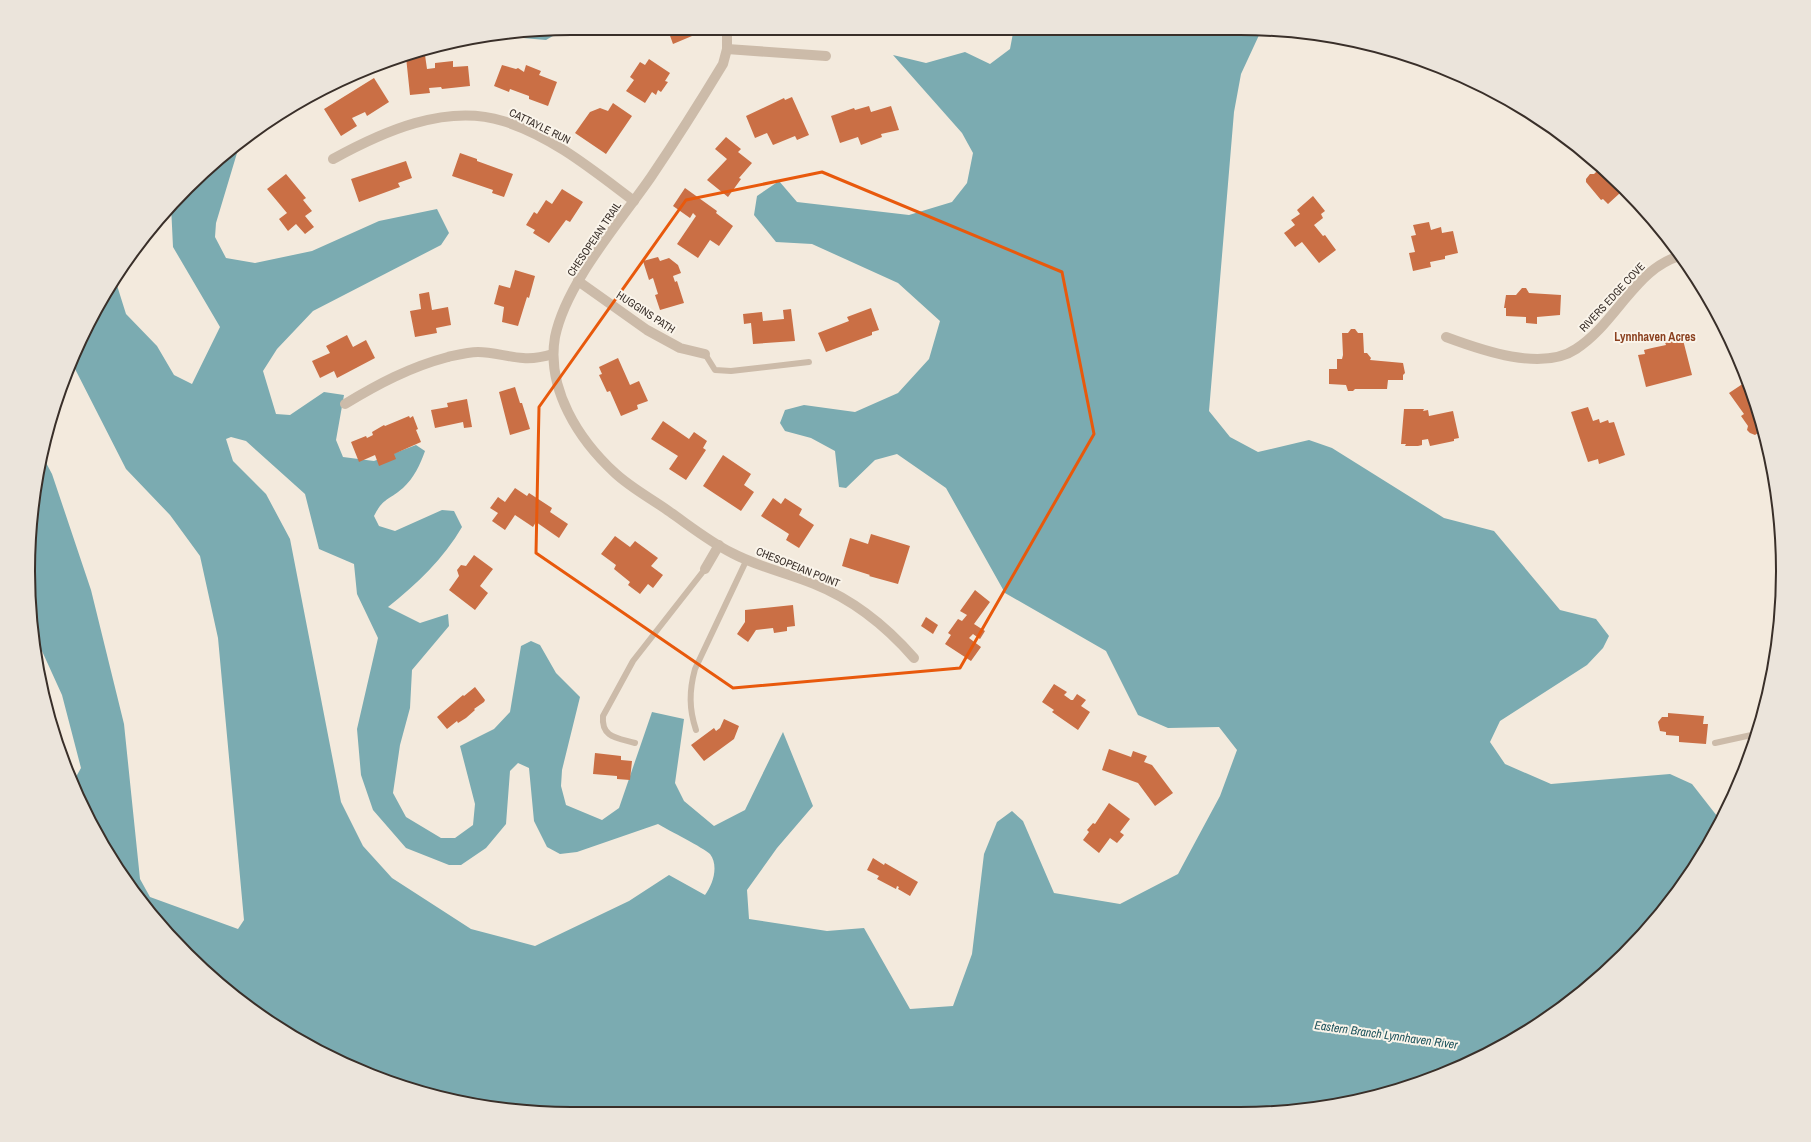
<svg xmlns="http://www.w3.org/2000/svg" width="1811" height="1142" viewBox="0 0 1811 1142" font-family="'Archivo Narrow',sans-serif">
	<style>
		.water { fill: #7babb1; fill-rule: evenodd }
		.building { fill: #ca6f45 }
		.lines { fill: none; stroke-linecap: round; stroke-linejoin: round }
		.lane { stroke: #ccbba9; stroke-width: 6 }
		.street { stroke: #ccbba9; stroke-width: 10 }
		.marked { fill: none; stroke: #e8590c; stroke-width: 3; stroke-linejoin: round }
		.labels { text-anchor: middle; stroke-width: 4; stroke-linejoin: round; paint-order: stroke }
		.street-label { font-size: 11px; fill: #392f29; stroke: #faf4ea }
		.neighbourhood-label { font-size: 12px; font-weight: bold; fill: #8a401f; stroke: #faf4ea }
		.water-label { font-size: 12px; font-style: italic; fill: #1d535c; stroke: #faf4ea }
		.rim { fill: none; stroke: #392f29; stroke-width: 2 }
	</style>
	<rect width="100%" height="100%" fill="#f3eadd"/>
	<g class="water">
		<polygon points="500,33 558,33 546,40 489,35"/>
		<path d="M 1013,33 L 1260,33 L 1241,74 L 1234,112 L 1209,411 L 1230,437 L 1258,452 L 1309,440 L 1332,448 L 1444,518 L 1494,531 L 1560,610 L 1596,619 L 1609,636 L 1603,648 L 1587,665 L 1500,721 L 1490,742 L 1505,764 L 1551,784 L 1670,774 L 1692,784 L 1717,816 L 1722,819 L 1671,902 L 1598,979 L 1511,1041 L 1414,1085 L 1276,1113 L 500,1109 L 363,1073 L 240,1002 L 163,929 L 119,872 L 84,811 L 73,782 L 81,768 L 62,695 L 32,629 L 29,536 L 44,459 L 52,474 L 91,590 L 124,724 L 140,879 L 150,897 L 238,929 L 244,920 L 218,638 L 200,556 L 170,515 L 126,469 L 72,363 L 101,300 L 115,279 L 126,314 L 157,346 L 174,375 L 192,384 L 220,327 L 173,247 L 171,205 L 187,187 L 240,143 L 216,223 L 215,237 L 226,258 L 255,263 L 312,251 L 379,221 L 437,209 L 449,233 L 441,245 L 313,311 L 277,349 L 263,371 L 276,414 L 290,415 L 324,392 L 344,395 L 336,440 L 343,457 L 374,461 L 416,445 L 425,451 C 420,465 414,478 403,488 C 389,500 383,498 374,516 L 379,526 L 395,531 L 442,510 L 454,511 L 462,527 C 444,558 416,585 388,607 L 420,623 L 448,614 L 449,626 L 412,670 L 410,708 L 400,745 L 393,793 L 406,817 L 441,838 L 455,838 L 473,825 L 475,804 L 460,746 L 494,729 L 510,712 L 521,646 L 531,641 L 540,645 L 556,673 L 580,697 L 562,770 L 561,786 L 566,805 L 602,820 L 619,808 L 652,712 L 684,719 L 675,783 L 684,801 L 714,826 L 745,810 L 783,732 L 813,806 L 777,848 L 747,890 L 749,919 L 827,931 L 864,928 L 910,1009 L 953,1006 L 972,954 L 984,854 L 997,822 L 1012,811 L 1023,821 L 1054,893 L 1120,904 L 1178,874 L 1220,796 L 1237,750 L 1219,727 L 1168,728 L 1138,715 L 1106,651 L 1005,593 L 946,488 L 897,454 L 875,460 L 846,488 L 839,487 L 835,451 L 811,438 L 785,431 L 780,423 L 785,410 L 804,405 L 855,412 L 898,393 L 929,359 L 940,321 L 898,283 L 812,244 L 776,242 L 754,215 L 757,196 L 779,181 L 797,202 L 909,215 L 952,202 L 967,183 L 973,153 L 962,133 L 893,55 L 926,63 L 965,52 L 990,64 L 1010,49 ZM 231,437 L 246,441 L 305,494 L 319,549 L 354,564 L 357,594 L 378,638 L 357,729 L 361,775 L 373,810 L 406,848 L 449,865 L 461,865 L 486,848 L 506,824 L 510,771 L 518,763 L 529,768 L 534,821 L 547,847 L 560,854 L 577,852 L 658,824 C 668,830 704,848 710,854 C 719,866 713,884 705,895 L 669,875 L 629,901 L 535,946 L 471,929 L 392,878 L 363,846 L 341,802 L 290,539 L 266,494 L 233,461 L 226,439 Z"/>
	</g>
	<g class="building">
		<polygon points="669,33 691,33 692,36 673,44"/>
		<polygon points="425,55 427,69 435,68 435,63 453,61 453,67 468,66 470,86 442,89 441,87 429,88 430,93 410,95 406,57"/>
		<polygon points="649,59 670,73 665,81 668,82 661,92 658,90 656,95 652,92 645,103 626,91 634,80 630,77 640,62 645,65"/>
		<polygon points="502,65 516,69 518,68 524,72 526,65 541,71 539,75 557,82 548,106 529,99 529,96 510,89 509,92 494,86"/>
		<polygon points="374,78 389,102 367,116 365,112 352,118 357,126 341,136 324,109"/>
		<polygon points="792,97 809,135 797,140 795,136 773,145 767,133 755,138 746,116 784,98 785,100"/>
		<polygon points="613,103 632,116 606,154 575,133 590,112 600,108 608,111"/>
		<polygon points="869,106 871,112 891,106 899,130 881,134 882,137 861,145 858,137 840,143 831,116 854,108 855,110"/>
		<polygon points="726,137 741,149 738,152 752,163 739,178 741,179 728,197 707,180 727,159 715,149"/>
		<polygon points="460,153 477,159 477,161 513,174 504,197 492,193 493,190 452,176"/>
		<polygon points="406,161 412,178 398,183 400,187 359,202 351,179"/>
		<polygon points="1600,168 1621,187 1618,191 1620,193 1608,204 1603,199 1601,200 1586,182 1586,179 1590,174 1594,174"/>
		<polygon points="286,174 306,198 303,200 312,211 305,216 314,227 305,234 296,224 288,231 279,219 287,213 267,189"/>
		<polygon points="685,188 717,211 716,213 733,226 719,246 710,240 698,258 677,244 696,216 693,213 690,218 673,206"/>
		<polygon points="562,189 583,202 570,222 566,220 549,243 533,233 535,230 526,225 534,212 537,214 546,200 552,204"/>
		<polygon points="1313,196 1325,211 1321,214 1323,218 1314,225 1323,236 1325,235 1336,250 1319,263 1302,242 1295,247 1284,233 1295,225 1291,220 1300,214 1297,210"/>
		<polygon points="1429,222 1431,230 1441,227 1442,233 1453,231 1458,253 1445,256 1445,259 1430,262 1431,267 1413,271 1409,253 1415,252 1411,236 1416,235 1413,225"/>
		<polygon points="658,257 660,261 669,258 678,265 681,273 673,276 675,282 677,281 684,303 660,310 655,295 658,294 653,278 649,280 643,261"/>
		<polygon points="515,270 535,276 529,298 527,297 518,326 502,322 504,307 494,304 499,285 510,288"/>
		<polygon points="1522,288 1526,288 1529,293 1561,295 1560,315 1537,317 1537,324 1526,323 1526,317 1506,316 1506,308 1504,308 1506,295 1516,295"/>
		<polygon points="429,292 432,310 448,307 451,325 436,328 437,333 415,337 410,311 421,309 419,294"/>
		<polygon points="871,308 879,330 872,332 872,335 826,352 818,333 849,321 847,317"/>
		<polygon points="791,309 795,341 753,344 751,323 744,324 743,314 762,312 763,321 784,319 783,310"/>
		<polygon points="1351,329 1355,329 1358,333 1363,333 1364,353 1367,353 1371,358 1370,360 1403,363 1405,373 1403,375 1403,380 1388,380 1387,389 1355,389 1353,391 1348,391 1346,385 1329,384 1329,369 1337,369 1337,359 1342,359 1343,355 1342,333 1348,333"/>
		<polygon points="347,335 353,347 366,340 375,358 337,378 334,371 320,378 312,361 330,353 326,346"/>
		<polygon points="1682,336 1692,375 1646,387 1638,355 1645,354 1644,350 1652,348 1666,345 1664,340"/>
		<polygon points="618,358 630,385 639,381 648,401 637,405 638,409 621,416 610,391 607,392 599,375 602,374 599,367"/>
		<polygon points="1747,381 1754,397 1762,430 1755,435 1750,433 1747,430 1748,426 1741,416 1744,414 1729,393"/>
		<polygon points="515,387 520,403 522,403 530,429 510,435 499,392"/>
		<polygon points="467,399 472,427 464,428 463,422 435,428 431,410 448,407 447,403"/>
		<polygon points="1588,407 1593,421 1599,419 1600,423 1608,420 1609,423 1614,422 1625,455 1599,464 1598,459 1588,462 1571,412"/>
		<polygon points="1404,409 1424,409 1423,411 1428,410 1429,416 1453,411 1459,438 1454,439 1454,441 1430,446 1428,439 1422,440 1422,445 1418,446 1405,446 1406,444 1401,444"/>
		<polygon points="409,416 410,418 413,416 418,429 416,430 421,442 394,454 396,459 379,466 375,455 359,462 351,442 366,436 367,438 373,435 372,432 384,425 385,426"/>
		<polygon points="663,421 689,439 694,432 707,441 703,448 706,450 686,480 669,469 678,456 651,439"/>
		<polygon points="723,455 751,474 744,485 754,492 741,511 703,486"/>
		<polygon points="515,488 527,496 529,493 552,508 550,512 568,524 559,538 536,522 533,527 515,515 505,530 492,521 498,513 490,508 498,497 505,502"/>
		<polygon points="773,498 781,504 785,498 802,509 799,515 814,525 799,548 786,540 789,534 761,516"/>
		<polygon points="871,534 910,546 898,584 869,576 870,575 842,566 850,538 868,544"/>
		<polygon points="615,536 630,547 635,541 658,558 651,566 663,575 653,588 648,584 640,594 628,585 630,582 614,569 616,565 601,554"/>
		<polygon points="474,555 493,569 480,586 488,593 475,610 449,590 459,576 457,570 461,565 466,566"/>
		<polygon points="975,590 990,602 974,624 985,631 980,639 973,634 969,638 981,647 971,661 945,644 951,635 948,633 958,619 962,621 967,615 960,611"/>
		<polygon points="1782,604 1782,607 1778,626 1775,605"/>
		<polygon points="793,605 795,626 787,627 787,631 774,633 773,628 756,630 748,642 737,634 745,622 745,610"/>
		<polygon points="926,617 938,625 933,634 921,626"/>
		<polygon points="1054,684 1067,692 1064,695 1071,700 1073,700 1077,694 1086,700 1081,706 1090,712 1078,730 1052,712 1054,710 1042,702"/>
		<polygon points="475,687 485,700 484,702 474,709 475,710 466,718 458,723 457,721 447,729 437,717 463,695 464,696"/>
		<polygon points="1668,713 1704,716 1703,724 1708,724 1706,744 1679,742 1679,736 1666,735 1666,732 1660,731 1658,722 1662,717 1668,717"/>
		<polygon points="724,719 739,726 734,739 704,761 691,745 714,728 716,731 720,728"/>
		<polygon points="1109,749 1131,757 1133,751 1147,756 1144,762 1152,765 1173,793 1155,806 1138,783 1102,770"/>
		<polygon points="595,753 621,756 621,760 632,761 630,780 617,779 617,776 593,774"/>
		<polygon points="1109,803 1130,819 1120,832 1124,835 1117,843 1110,838 1099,853 1083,840 1089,832 1087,830 1093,823 1095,824"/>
		<polygon points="873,858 884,865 885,863 918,882 910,896 898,889 899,887 897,886 896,889 877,879 879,876 867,870"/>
	</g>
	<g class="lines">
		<g class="lane">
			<polyline points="705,354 715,370 731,371 809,362"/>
			<path d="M 696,730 C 689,709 689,691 695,669 L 747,559"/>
			<path d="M 635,743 C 618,738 601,738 603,716 L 633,661 L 705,569"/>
			<polyline points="1715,743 1756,734"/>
		</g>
		<g class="street">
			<path d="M 727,33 L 727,49 L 723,64 C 700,102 676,140 651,177 C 620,222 566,283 555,337 C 546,389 579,440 615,473 C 631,488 652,499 670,512 C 690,526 710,542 732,553 C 758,567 788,573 814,584 C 854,600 887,627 914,658"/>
			<polyline points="727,49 826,56"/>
			<path d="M 333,159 C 382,132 446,103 503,121 C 552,136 594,171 634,201"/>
			<polyline points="578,281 647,330 680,348 705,354"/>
			<path d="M 1446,337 C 1481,350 1542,372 1576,349 C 1596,336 1610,317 1625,299 C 1641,280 1655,264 1679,256"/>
			<path d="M 345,404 C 378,384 410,367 448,357 C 457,355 468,352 478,352 C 493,352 508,357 523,358 C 534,359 543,357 553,354"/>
			<polyline points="705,569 719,545"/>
		</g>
	</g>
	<path class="marked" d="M 822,172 L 1062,272 L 1094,434 L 960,668 L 733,688 L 536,553 L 539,407 L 686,200 Z"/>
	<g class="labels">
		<g class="street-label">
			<text transform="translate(540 126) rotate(26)" y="4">CATTAYLE RUN</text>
			<text transform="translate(594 239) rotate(-56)" y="4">CHESOPEIAN TRAIL</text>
			<text transform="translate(1612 297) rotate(-47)" y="4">RIVERS EDGE COVE</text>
			<text transform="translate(646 312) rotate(33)" y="4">HUGGINS PATH</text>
			<text transform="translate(798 567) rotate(22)" y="4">CHESOPEIAN POINT</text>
		</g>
		<g class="neighbourhood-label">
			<text x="1655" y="341">Lynnhaven Acres</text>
		</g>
		<g class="water-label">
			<text transform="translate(1386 1035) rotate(8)" y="4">Eastern Branch Lynnhaven River</text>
		</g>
	</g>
	<path d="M0 0H1811V1142H0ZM571 35H1240A536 536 0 0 1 1776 571V571A536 536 0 0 1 1240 1107H571A536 536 0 0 1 35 571V571A536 536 0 0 1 571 35Z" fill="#ebe4db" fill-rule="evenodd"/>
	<path class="rim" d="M571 35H1240A536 536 0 0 1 1776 571V571A536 536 0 0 1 1240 1107H571A536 536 0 0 1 35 571V571A536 536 0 0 1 571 35Z"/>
</svg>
